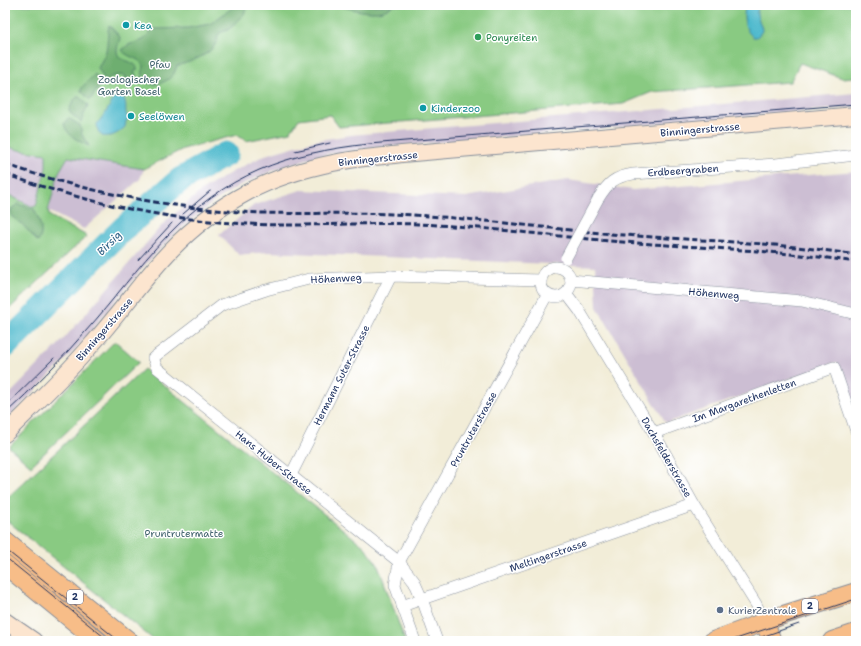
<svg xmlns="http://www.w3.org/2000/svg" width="861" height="646" viewBox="0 0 861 646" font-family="'Shantell Sans',sans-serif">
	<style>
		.industrial { fill: #ccbed3 }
		.green { fill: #89ca82; stroke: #527c70 }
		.forest { fill: #6eae70; stroke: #446e67 }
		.water { fill: #50bacd; stroke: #367496 }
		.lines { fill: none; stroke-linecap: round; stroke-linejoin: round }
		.river { stroke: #50bacd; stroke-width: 25 }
		.street-casing { stroke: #868e9b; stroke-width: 12 }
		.secondary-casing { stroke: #868e9b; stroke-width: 18 }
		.primary-casing { stroke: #868e9b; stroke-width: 20 }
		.street { stroke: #fff; stroke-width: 11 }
		.secondary { stroke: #fce5cf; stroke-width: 16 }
		.primary { stroke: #f7bd88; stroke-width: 18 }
		.tram { stroke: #1b2f5e; stroke-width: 1 }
		.rail { stroke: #1b2f5e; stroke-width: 3; stroke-dasharray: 6 3; stroke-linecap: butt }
		.street-bridge-casing { stroke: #868e9b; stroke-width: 12; stroke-linecap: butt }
		.street-bridge { stroke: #fff; stroke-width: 11 }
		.culture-dot { fill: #0f9aa8; stroke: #fff; stroke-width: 1.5 }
		.leisure-dot { fill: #2e9e5b; stroke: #fff; stroke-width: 1.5 }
		.service-dot { fill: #5c6f8a; stroke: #fff; stroke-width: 1.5 }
		.labels { text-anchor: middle; stroke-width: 3; stroke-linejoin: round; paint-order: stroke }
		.shield { fill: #fff; stroke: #5f6d8e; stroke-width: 1 }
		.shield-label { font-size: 9px; font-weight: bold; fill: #1b2f5e }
		.culture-label { font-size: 10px; fill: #0d838f; stroke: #fff; text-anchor: start }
		.leisure-label { font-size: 10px; fill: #27864d; stroke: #fff; text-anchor: start }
		.park-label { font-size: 10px; fill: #3c5e69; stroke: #fff }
		.street-label { font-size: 10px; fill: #1b2f5e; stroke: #fff }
		.service-label { font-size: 10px; fill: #4e5e75; stroke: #fff; text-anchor: start }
		.water-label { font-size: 11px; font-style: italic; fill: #2e6085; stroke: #fff }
	</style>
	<rect width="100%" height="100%" fill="#fff"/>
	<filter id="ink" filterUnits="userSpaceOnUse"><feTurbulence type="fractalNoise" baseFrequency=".025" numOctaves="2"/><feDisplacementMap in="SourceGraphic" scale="8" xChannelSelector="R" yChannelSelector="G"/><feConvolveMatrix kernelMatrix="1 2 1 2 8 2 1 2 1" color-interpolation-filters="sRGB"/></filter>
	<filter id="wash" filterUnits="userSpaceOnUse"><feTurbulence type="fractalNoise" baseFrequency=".012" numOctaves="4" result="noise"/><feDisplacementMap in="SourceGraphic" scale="16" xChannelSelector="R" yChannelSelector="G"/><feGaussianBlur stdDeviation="0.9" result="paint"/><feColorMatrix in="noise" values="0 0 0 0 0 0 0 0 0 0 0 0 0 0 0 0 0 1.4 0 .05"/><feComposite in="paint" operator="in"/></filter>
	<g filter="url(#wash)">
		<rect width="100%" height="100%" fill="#f2edd8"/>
		<g class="industrial">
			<polygon points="856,93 856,107 352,150 316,156 274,170 240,185 212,203 172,236 146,264 74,351 5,421 5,399 62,341 163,224 201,191 232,172 265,155 313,141 351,135"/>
			<polygon points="5,145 19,150 46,154 46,168 36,205 33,207 5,193"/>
			<polygon points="68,157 144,169 140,179 84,229 48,211 59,172"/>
			<polygon points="856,171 856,416 837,362 666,423 597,307 595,266 268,252 239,255 219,235 254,205 301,190 466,197 568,180 633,190"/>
		</g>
		<g class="green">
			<polygon points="5,5 856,5 856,77 842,78 800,63 790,82 652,92 623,104 339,127 330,115 299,119 290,132 246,141 237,135 183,149 144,169 68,157 59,172 48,211 50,216 87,236 5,313 5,193 33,207 36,206 46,168 46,154 19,150 5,146"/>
			<polygon points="115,341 139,362 31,466 9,447"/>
			<polygon points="144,369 365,547 378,565 405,641 155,641 5,519 5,501 6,499"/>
		</g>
		<g class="forest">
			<path d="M 236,5 L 242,5 L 246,8 C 245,16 236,23 229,29 C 225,32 223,30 218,35 C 217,54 192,61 177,66 C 176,68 175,72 173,75 C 162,88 136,89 144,66 C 139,57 127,58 122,50 L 128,45 L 143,40 L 153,29 L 188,28 L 210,24 Z"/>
			<path d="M 341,5 L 393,5 C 380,18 356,10 340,6 Z"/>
			<path d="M 109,25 L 120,37 C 120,42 117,45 117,50 C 116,62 132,59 137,67 L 137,70 L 134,72 L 137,78 L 128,84 L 125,82 L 126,76 C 118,74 112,76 105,80 L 98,68 C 101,62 104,57 106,51 C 108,42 107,33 109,25 Z"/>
			<polygon points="95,74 102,83 90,100 81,91 82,87"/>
			<polygon points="77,97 79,97 88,105 81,122 70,113 69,110 74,100"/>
			<path d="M 68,118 L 80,125 L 82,135 L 89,146 C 79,141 67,136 64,124 Z"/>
			<path d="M 18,204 L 34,209 C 39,219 45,232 38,242 L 22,224 L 11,216 L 11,209 Z"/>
		</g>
		<g class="water">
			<path d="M 746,5 L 764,5 L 758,8 C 754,17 762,22 762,31 L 757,37 L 753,37 C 744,30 742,16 746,5 Z"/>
			<path d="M 116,95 L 122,95 C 129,106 123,109 128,119 L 126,121 L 125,127 C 117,134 113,137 102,136 L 98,131 L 97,124 L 106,112 Z"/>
		</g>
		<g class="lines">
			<polyline class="river" points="5,346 124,228 180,180 226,154"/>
		</g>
	</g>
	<g filter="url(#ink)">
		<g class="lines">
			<g class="street-casing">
				<g id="street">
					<path d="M 598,199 C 608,183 614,177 633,174 L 776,164 L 856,155"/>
					<circle cx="556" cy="282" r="15"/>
					<polyline points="571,280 802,301 856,314"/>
					<polyline points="566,293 579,310 654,433 694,505 756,604 765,623"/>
					<polyline points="654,433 834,367 856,431"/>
					<polyline points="291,475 391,276"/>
					<polyline points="402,606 694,505"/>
					<polyline points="415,641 395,585 399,562 547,295"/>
					<polyline points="437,641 422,599 414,581 399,562 157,368 153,358 222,305 266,290 309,279 391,276 540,280"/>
				</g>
			</g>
			<g class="secondary-casing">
				<g id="secondary">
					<path d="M 5,434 C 35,404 66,375 93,343 C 120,313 143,279 171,250 C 193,227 220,207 248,192 C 274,178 304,169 333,163 C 356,158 379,157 402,154 L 856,115"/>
					<polyline points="5,621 34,641"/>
				</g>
			</g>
			<g class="primary-casing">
				<g id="primary">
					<polyline points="5,541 129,641"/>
					<polyline points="5,565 98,641"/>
					<polyline points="765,623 772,641"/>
					<polyline points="713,641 783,615 856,592"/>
					<polyline points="832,641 856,633"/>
				</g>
			</g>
			<use href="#street" class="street"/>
			<use href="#secondary" class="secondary"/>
			<use href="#primary" class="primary"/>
			<g class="tram">
				<polyline points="295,151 330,143"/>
				<polyline points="183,214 210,191"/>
				<polyline points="138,260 172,223"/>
				<polyline points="5,406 54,358"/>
				<path d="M 5,414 C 33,388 60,361 85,332 C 113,301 138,266 167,236 C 226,174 286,153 369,144 L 856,104"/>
				<polyline points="5,549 119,641"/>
				<polyline points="5,557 109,641"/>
				<polyline points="730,641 856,599"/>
				<polyline points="750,641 799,624"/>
			</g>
			<g class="rail">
				<path d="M 5,164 C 78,190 164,207 241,212 C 291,215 342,212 392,214 C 470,217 547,229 624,235 C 701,241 779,242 856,255"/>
				<path d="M 5,174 C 83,202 166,220 249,224 C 305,227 361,222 418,224 C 491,227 564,238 637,243 C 710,248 783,251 856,262"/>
			</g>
			<g class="street-bridge-casing">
				<polyline id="street-bridge" points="566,258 598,199"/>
			</g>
			<use href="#street-bridge" class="street-bridge"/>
		</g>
	</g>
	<g class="culture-dot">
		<circle cx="126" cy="25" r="4"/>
		<circle cx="423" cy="108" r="4"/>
		<circle cx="131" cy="116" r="4"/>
	</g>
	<circle class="leisure-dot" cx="478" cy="37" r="4"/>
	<circle class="service-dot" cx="720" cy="610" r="4"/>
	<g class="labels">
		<g class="shield">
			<rect x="67" y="590" width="16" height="14" rx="3"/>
			<rect x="802" y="599" width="16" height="14" rx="3"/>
		</g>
		<g class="shield-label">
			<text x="75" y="600">2</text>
			<text x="810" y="609">2</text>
		</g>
		<g class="culture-label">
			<text x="134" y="29">Kea</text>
			<text x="431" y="112">Kinderzoo</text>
			<text x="139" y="120">Seelöwen</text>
		</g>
		<g class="leisure-label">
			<text x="486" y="41">Ponyreiten</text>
		</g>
		<g class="park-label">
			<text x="160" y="68">Pfau</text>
			<text x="129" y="83">Zoologischer<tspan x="129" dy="12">Garten Basel</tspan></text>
			<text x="184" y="537">Pruntrutermatte</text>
		</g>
		<g class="street-label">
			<text transform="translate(700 129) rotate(-5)" y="4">Binningerstrasse</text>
			<text transform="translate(378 158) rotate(-6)" y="4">Binningerstrasse</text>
			<text transform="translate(683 170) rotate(-4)" y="4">Erdbeergraben</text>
			<text transform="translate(336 278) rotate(-3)" y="4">Höhenweg</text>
			<text transform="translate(714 293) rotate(5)" y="4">Höhenweg</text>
			<text transform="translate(104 329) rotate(-49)" y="4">Binningerstrasse</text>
			<text transform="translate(341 375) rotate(-63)" y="4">Hermann Suter-Strasse</text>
			<text transform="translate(744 400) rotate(-20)" y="4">Im Margarethenletten</text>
			<text transform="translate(473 429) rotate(-61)" y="4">Pruntruterstrasse</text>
			<text transform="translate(667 457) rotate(60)" y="4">Dachsfelderstrasse</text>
			<text transform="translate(274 462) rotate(39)" y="4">Hans Huber-Strasse</text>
			<text transform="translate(548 555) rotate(-19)" y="4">Meltingerstrasse</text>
		</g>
		<g class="service-label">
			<text x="728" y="614">KurierZentrale</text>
		</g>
		<g class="water-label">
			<text transform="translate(109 243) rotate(-45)" y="4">Birsig</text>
		</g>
	</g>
	<rect width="861" height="646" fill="none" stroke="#fff" stroke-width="20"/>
</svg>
